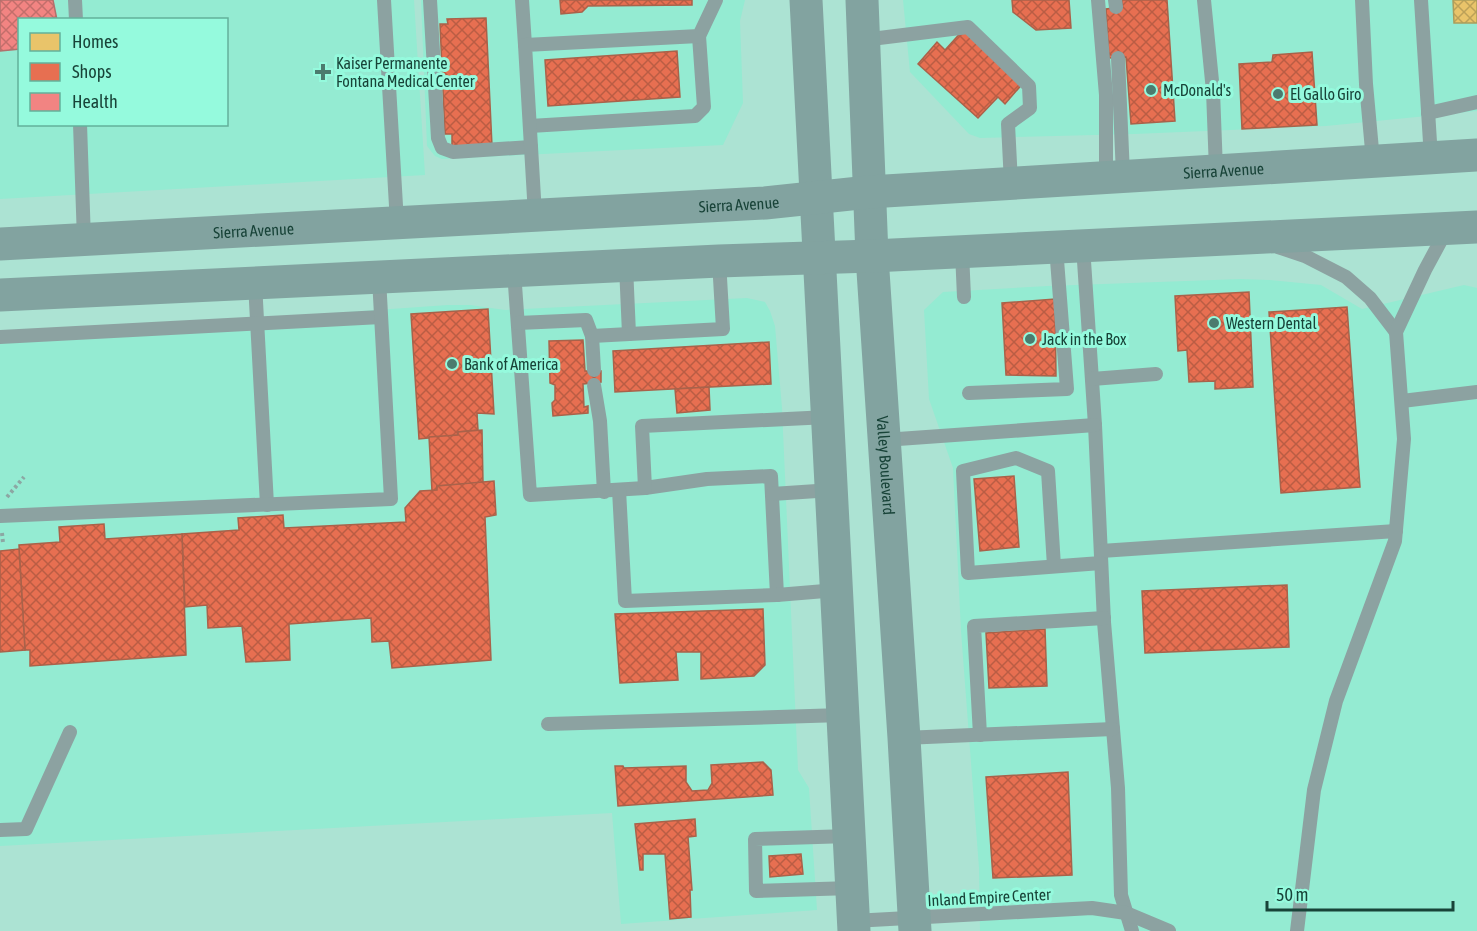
<svg xmlns="http://www.w3.org/2000/svg" width="1477" height="931" viewBox="0 0 1477 931" font-family="'Asap Condensed',sans-serif">
	<style>
		.built { fill: #94ebd2; fill-rule: evenodd }
		.homes { fill: url(#homes-cross-hatch); stroke: #aa9d5b; stroke-width: 1.5 }
		.shops { fill: url(#shops-cross-hatch); stroke: #a9624a; stroke-width: 1.5 }
		.health { fill: url(#health-cross-hatch); stroke: #b1706c; stroke-width: 1.5 }
		.lines { fill: none; stroke-linecap: round; stroke-linejoin: round }
		.path { stroke: #8ca7a3; stroke-width: 4; stroke-dasharray: 3 3; stroke-linecap: butt }
		.service { stroke: #8ca2a1; stroke-width: 14 }
		.primary { stroke: #82a3a0; stroke-width: 33 }
		.poi-dot { fill: #4c7b6e; stroke: #95fadd; stroke-width: 2 }
		.labels { text-anchor: middle; stroke-width: 6; stroke-linejoin: round; paint-order: stroke }
		.poi-label { font-size: 16px; fill: #184338; stroke: #95fadd; text-anchor: start }
		.street-label { font-size: 16px; fill: #184338; stroke: #95fadd }
	</style>
	<defs>
		<pattern id="homes-cross-hatch" width="8" height="8" patternUnits="userSpaceOnUse" patternTransform="scale(1.5)"><rect width="8" height="8" fill="#e9c46a"/><path d="M0 0l8 8M0 8l8-8" fill="none" stroke="#bca158"/></pattern>
		<pattern id="shops-cross-hatch" width="8" height="8" patternUnits="userSpaceOnUse" patternTransform="scale(1.5)"><rect width="8" height="8" fill="#e76f51"/><path d="M0 0l8 8M0 8l8-8" fill="none" stroke="#ba5d44"/></pattern>
		<pattern id="health-cross-hatch" width="8" height="8" patternUnits="userSpaceOnUse" patternTransform="scale(1.5)"><rect width="8" height="8" fill="#f28482"/><path d="M0 0l8 8M0 8l8-8" fill="none" stroke="#c36e6b"/></pattern>
	</defs>
	<rect width="100%" height="100%" fill="#ace3d3"/>
	<g class="built">
		<path d="M 0,0 L 414,0 L 425,175 L 0,199 ZM 20,20 L 226,20 L 226,124 L 20,124 Z"/>
		<polygon points="421,0 745,0 740,21 743,103 723,145 442,159 435,156 427,146"/>
		<polygon points="903,0 1477,0 1477,111 1326,126 1134,134 980,138 969,134 910,72"/>
		<polygon points="1241,279 1269,280 1321,285 1362,309 1464,285 1477,288 1477,931 980,931 979,868 961,631 953,468 929,399 924,310 943,292 1048,286"/>
		<polygon points="747,298 765,302 770,311 775,326 782,408 798,770 809,788 817,910 621,924 612,813 0,846 0,333 144,326 448,305 470,305 505,310"/>
	</g>
	<polygon class="homes" points="1453,0 1477,0 1477,23 1454,23"/>
	<g class="shops">
		<polygon points="560,0 692,0 692,5 588,6 582,12 561,14"/>
		<polygon points="1012,0 1069,0 1071,28 1036,30 1013,12"/>
		<polygon points="1122,0 1167,0 1175,121 1131,124 1126,57 1109,58 1106,9 1122,7"/>
		<polygon points="486,18 492,146 452,148 452,134 445,134 440,24 448,24 447,19"/>
		<polygon points="964,29 1024,82 1005,104 998,97 978,118 918,64 937,42 945,50"/>
		<polygon points="677,51 680,97 548,106 545,60"/>
		<polygon points="1312,52 1317,125 1242,129 1239,64 1272,62 1273,55"/>
		<polygon points="1249,292 1253,387 1215,389 1215,381 1189,382 1187,350 1178,351 1175,296"/>
		<polygon points="1055,299 1056,376 1006,375 1002,303"/>
		<polygon points="1347,307 1360,487 1281,493 1269,312"/>
		<polygon points="488,309 494,414 477,413 478,430 458,432 458,435 419,439 411,314"/>
		<polygon points="583,340 585,371 601,371 601,382 583,384 584,407 588,406 588,413 553,416 552,403 555,400 555,385 550,383 549,341"/>
		<polygon points="769,342 771,384 615,392 613,351"/>
		<polygon points="709,387 710,410 677,413 675,389"/>
		<polygon points="482,430 483,483 437,486 437,490 432,491 429,437 458,435 458,432"/>
		<polygon points="1014,476 1019,547 980,551 974,479"/>
		<polygon points="494,481 496,515 485,517 491,660 392,668 389,641 372,642 371,618 289,624 290,660 246,662 242,626 208,628 207,605 185,607 182,534 239,530 238,518 283,515 284,528 406,522 405,508 420,491 437,490 437,486"/>
		<polygon points="104,524 105,539 182,534 186,655 30,666 30,650 25,650 19,545 60,542 59,527"/>
		<polygon points="19,549 25,650 0,652 0,551"/>
		<polygon points="1287,585 1289,647 1145,653 1142,591"/>
		<polygon points="763,609 765,665 754,676 701,679 701,652 676,652 678,680 620,683 615,614"/>
		<polygon points="1045,629 1047,686 989,688 986,633"/>
		<polygon points="763,762 771,770 773,795 618,806 615,766 623,766 624,768 686,766 686,782 692,791 708,790 712,783 711,765"/>
		<polygon points="1068,772 1072,875 993,878 986,777"/>
		<polygon points="695,819 696,836 688,837 692,890 690,890 691,917 670,919 665,854 643,854 643,870 640,870 635,824"/>
		<polygon points="801,854 803,874 770,877 769,856"/>
	</g>
	<polygon class="health" points="0,0 53,0 57,20 20,20 20,49 0,51"/>
	<g class="lines">
		<g class="path">
			<polyline points="7,497 24,477"/>
			<polyline points="2,533 3,543"/>
		</g>
		<g class="service">
			<polyline points="75,0 76,20"/>
			<polyline points="384,0 397,223"/>
			<polyline points="430,0 438,138 442,148 453,152 531,147"/>
			<polyline points="522,0 525,45"/>
			<polyline points="1098,0 1106,95 1106,177"/>
			<polyline points="1115,0 1116,7"/>
			<polyline points="1204,0 1213,91 1216,170"/>
			<polyline points="1362,0 1366,84 1373,161"/>
			<polyline points="1421,0 1431,158"/>
			<polyline points="863,40 968,27 1029,86 1030,108 1008,124 1011,183"/>
			<polyline points="1118,58 1123,175"/>
			<polyline points="1428,113 1477,102"/>
			<polyline points="80,124 84,240"/>
			<polyline points="530,126 695,116 704,107 699,36"/>
			<polyline points="535,215 525,45 699,36 716,0"/>
			<polyline points="1083,246 1095,425 1104,622 1118,788 1121,895 1132,931"/>
			<polyline points="1278,247 1305,256 1346,277 1370,298 1396,332"/>
			<polyline points="962,252 964,297"/>
			<polyline points="626,266 629,334"/>
			<polyline points="514,271 530,495 645,488 707,479 771,476 777,595"/>
			<polyline points="255,283 267,505"/>
			<polyline points="518,323 586,320 592,336 594,370"/>
			<polyline points="592,336 723,329 719,261"/>
			<polyline points="0,337 381,317"/>
			<polyline points="1092,379 1156,374"/>
			<polyline points="594,385 600,421 604,492"/>
			<polyline points="969,393 1067,389 1056,247"/>
			<polyline points="1402,401 1477,392"/>
			<polyline points="884,440 1095,425"/>
			<polyline points="645,488 642,426 828,417"/>
			<polyline points="619,490 625,601 777,595 837,590"/>
			<polyline points="772,494 832,490"/>
			<polyline points="0,516 391,499 379,278"/>
			<polyline points="1101,551 1396,531"/>
			<polyline points="1054,566 1048,471 1016,458 963,471 968,573 1101,563"/>
			<polyline points="548,724 842,715"/>
			<polyline points="980,735 974,626 1104,618"/>
			<polyline points="904,738 1113,729"/>
			<polyline points="0,830 26,829 70,732"/>
			<polyline points="849,836 755,839 756,891 852,888"/>
			<polyline points="853,921 1092,908 1126,913 1169,931"/>
			<polyline points="1297,931 1314,790 1336,701 1395,541 1404,439 1396,332 1425,270 1446,231"/>
		</g>
		<g class="primary">
			<polyline points="806,0 854,931"/>
			<path id="s1" d="M 862,0 L 872,256 L 904,738 L 915,931"/>
			<path id="s2" d="M 0,244 L 765,203 L 869,192 L 1477,155"/>
			<polyline points="0,295 719,261 872,256 1477,227"/>
		</g>
	</g>
	<g class="poi-dot">
		<path d="M320 63h6v6h6v6h-6v6h-6v-6h-6v-6h6z"/>
		<circle cx="1151" cy="90" r="6"/>
		<circle cx="1278" cy="94" r="6"/>
		<circle cx="1214" cy="323" r="6"/>
		<circle cx="1030" cy="339" r="6"/>
		<circle cx="452" cy="364" r="6"/>
	</g>
	<g class="labels">
		<g class="poi-label">
			<text x="336" y="69">Kaiser Permanente<tspan x="336" dy="18">Fontana Medical Center</tspan></text>
			<text x="1163" y="96">McDonald's</text>
			<text x="1290" y="100">El Gallo Giro</text>
			<text x="1226" y="329">Western Dental</text>
			<text x="1042" y="345">Jack in the Box</text>
			<text x="464" y="370">Bank of America</text>
		</g>
		<g class="street-label">
			<text dy="6" stroke="none"><textPath href="#s2" startOffset="1226">Sierra Avenue</textPath></text>
			<text dy="6" stroke="none"><textPath href="#s2" startOffset="740">Sierra Avenue</textPath></text>
			<text dy="6" stroke="none"><textPath href="#s2" startOffset="254">Sierra Avenue</textPath></text>
			<text dy="6" stroke="none"><textPath href="#s1" startOffset="466">Valley Boulevard</textPath></text>
			<text transform="translate(989 897) rotate(-3)" y="6">Inland Empire Center</text>
		</g>
	</g>
	<rect x="18" y="18" width="210" height="108" fill="#95fadd" stroke="#63b19b" stroke-width="1.5"/>
	<rect x="30" y="33" width="30" height="18" fill="#e9c46a" stroke="#63b19b" stroke-width="1.5"/>
	<text x="72" y="48" font-size="18" fill="#184338">Homes</text>
	<rect x="30" y="63" width="30" height="18" fill="#e76f51" stroke="#63b19b" stroke-width="1.5"/>
	<text x="72" y="78" font-size="18" fill="#184338">Shops</text>
	<rect x="30" y="93" width="30" height="18" fill="#f28482" stroke="#63b19b" stroke-width="1.5"/>
	<text x="72" y="108" font-size="18" fill="#184338">Health</text>
	<path d="M1267 901v9h186v-9" fill="none" stroke="#184338" stroke-width="3"/>
	<text x="1276" y="901" font-size="18" fill="#184338" stroke="#95fadd" stroke-width="4.5" paint-order="stroke">50 m</text>
</svg>
